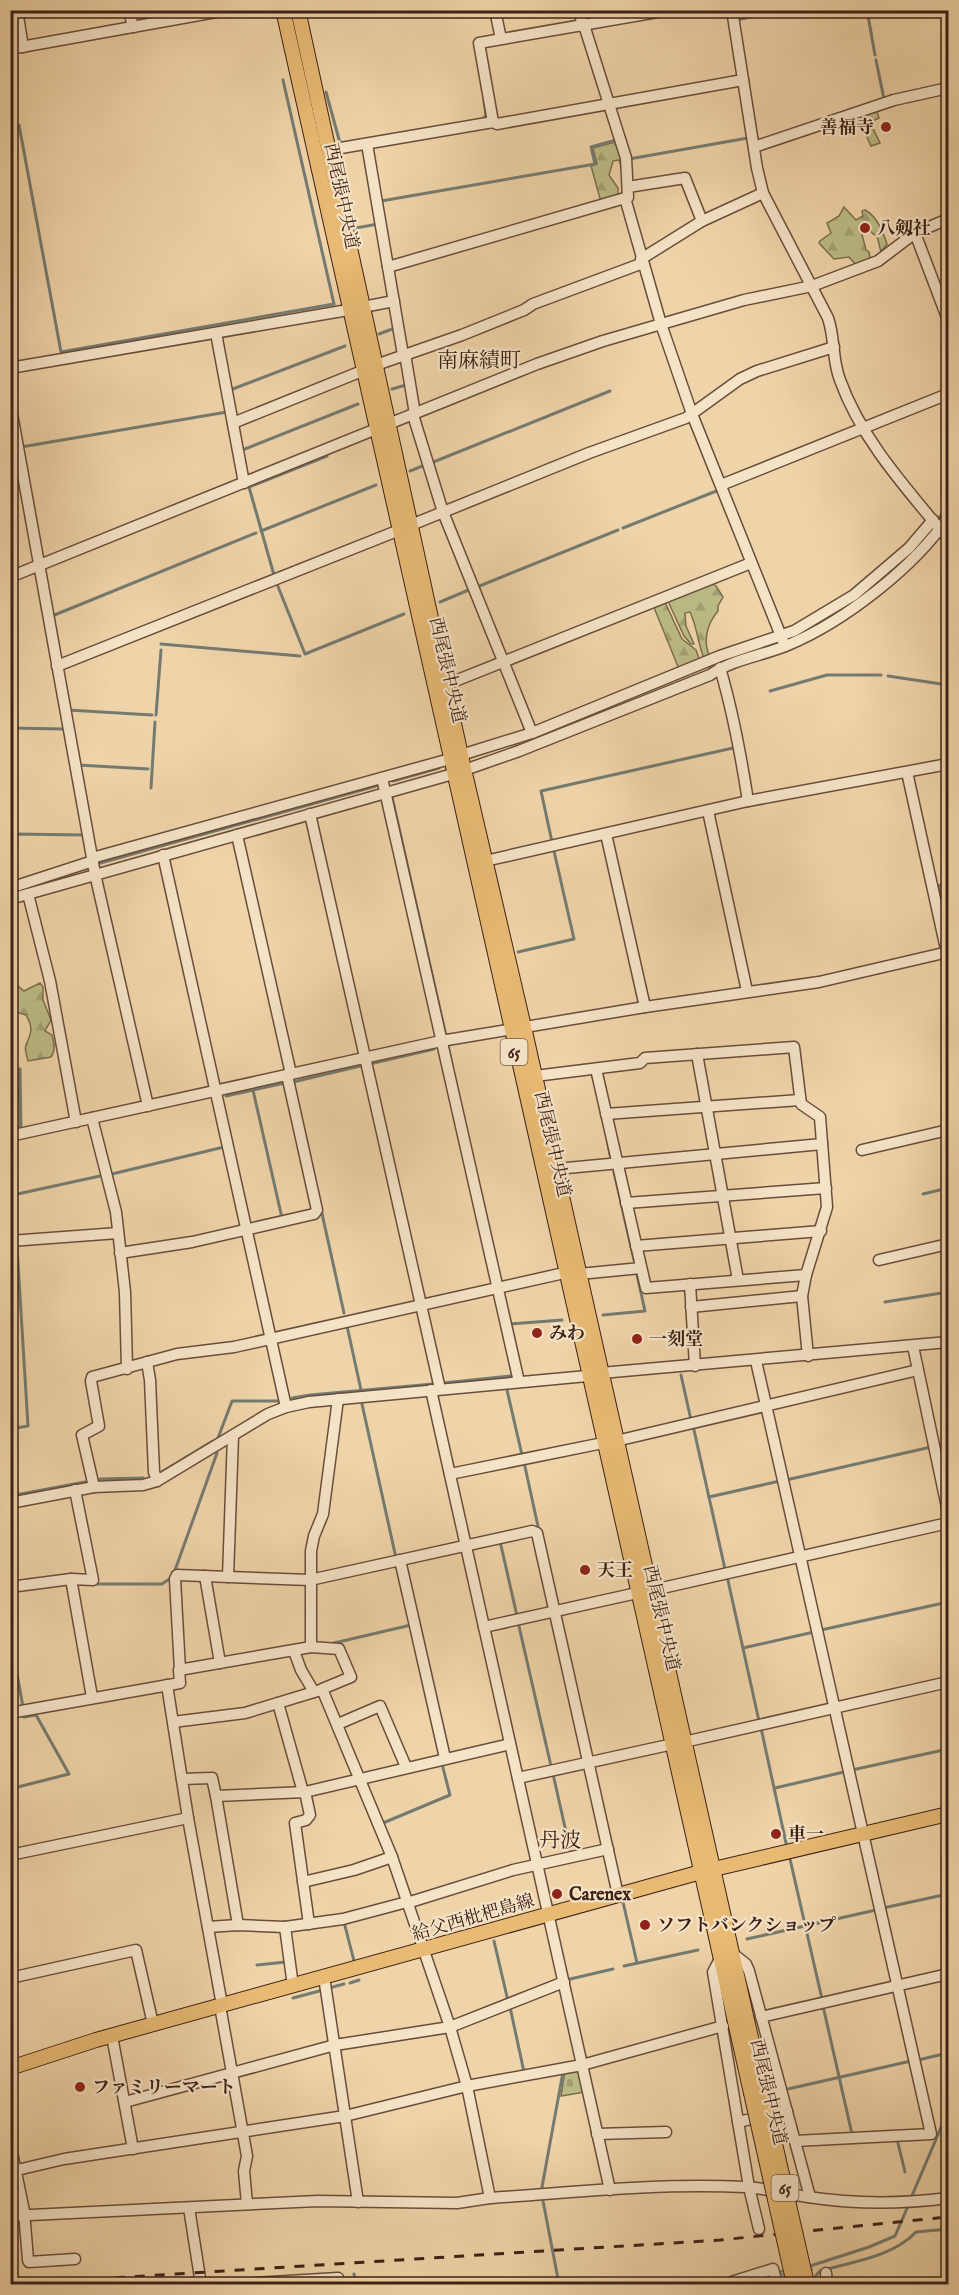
<svg xmlns="http://www.w3.org/2000/svg" width="959" height="2295" viewBox="0 0 959 2295" font-family="'IM FELL English','Noto Serif JP',serif">
	<style>
		.grass { fill: #bcbc86; stroke: #7c6e4e; stroke-width: 1.5 }
		.forest { fill: url(#forest-firs); stroke: #7c6e4e; stroke-width: 1.5 }
		.cemetery { fill: url(#cemetery-stones); stroke: #7c6e4e; stroke-width: 1.5 }
		.water { fill: url(#water-waves); stroke: #757b71; stroke-width: 1.5 }
		.lines { fill: none; stroke-linecap: round; stroke-linejoin: round }
		.stream { stroke: #757b71; stroke-width: 3 }
		.minor-casing { stroke: #694d3b; stroke-width: 13 }
		.major-casing { stroke: #3c2016; stroke-width: 16 }
		.minor { stroke: #f5e3c7; stroke-width: 10 }
		.major { stroke: #e8ba74; stroke-width: 14 }
		.rail { stroke: #3c2016; stroke-width: 3; stroke-dasharray: 10 10; stroke-linecap: butt }
		.major-bridge-casing { stroke: #3c2016; stroke-width: 16; stroke-linecap: butt }
		.major-bridge { stroke: #e8ba74; stroke-width: 14 }
		.poi-dot { fill: #8f2418; stroke: #f5e3c7; stroke-width: 2 }
		.labels { text-anchor: middle; stroke-width: 4.5; stroke-linejoin: round; paint-order: stroke }
		.shield { fill: #f5e3c7; stroke: #745a4b; stroke-width: 1.5 }
		.shield-label { font-size: 16px; font-weight: bold; fill: #3c2016 }
		.poi-label { font-size: 18px; font-weight: bold; fill: #3c2016; stroke: #f5e3c7; text-anchor: start }
		.street-label { font-size: 18px; fill: #3c2016; stroke: #f5e3c7 }
		.quarter-label { font-size: 21px; fill: #3c2016; stroke: #f5e3c7 }
	</style>
	<defs>
		<pattern id="forest-firs" width="22" height="20" patternUnits="userSpaceOnUse" patternTransform="scale(1.5)"><rect width="22" height="20" fill="#bcbc86"/><path d="M5 1l3.5 6h-7zM16 11l3.5 6h-7z" fill="#a2a173"/></pattern>
		<pattern id="cemetery-stones" width="16" height="16" patternUnits="userSpaceOnUse" patternTransform="scale(1.5)"><rect width="16" height="16" fill="#bcbc86"/><path d="M2 7V4a2 2 0 0 1 4 0v3zM10 15v-3a2 2 0 0 1 4 0v3z" fill="#a2a173"/></pattern>
		<pattern id="water-waves" width="16" height="10" patternUnits="userSpaceOnUse" patternTransform="scale(1.5)"><rect width="16" height="10" fill="#9bb7ad"/><path d="M0 5q4-4 8 0t8 0" fill="none" stroke="#80948c"/></pattern>
	</defs>
	<rect width="100%" height="100%" fill="#f0d4a9"/>
	<filter id="stains"><feTurbulence type="fractalNoise" baseFrequency=".00333" numOctaves="4"/><feColorMatrix values="0 0 0 0 .2 0 0 0 0 .09 0 0 0 0 .02 0 0 0 .5 -.17"/></filter>
	<radialGradient id="worn" r=".72"><stop offset=".6" stop-color="#630" stop-opacity="0"/><stop offset="1" stop-color="#630" stop-opacity=".3"/></radialGradient>
	<polygon class="grass" points="18,1070 20,1127 11,1129 11,1072"/>
	<g class="forest">
		<polygon points="619,141 624,166 621,166 619,160 613,161 609,175 618,188 618,197 601,202 591,166 597,164 593,148"/>
		<path d="M 844,207 L 856,220 L 863,216 L 862,211 L 865,210 C 877,216 883,232 887,244 L 881,252 L 877,236 L 872,233 L 867,223 L 860,227 L 866,250 L 869,252 L 870,257 L 868,260 L 856,265 L 849,257 L 834,259 L 819,243 L 820,241 L 831,233 L 827,223 L 839,216 Z"/>
		<path d="M 710,582 L 716,586 L 723,597 L 718,606 L 718,611 C 707,624 703,640 709,655 L 704,659 C 698,643 697,627 690,612 L 685,613 L 686,626 L 694,644 L 691,644 L 684,636 L 667,599 Z"/>
		<polygon points="664,600 682,639 696,650 700,661 679,669 653,605"/>
		<path d="M 11,980 L 24,991 L 40,983 L 43,987 L 43,1000 L 51,1020 L 45,1031 L 52,1035 C 54,1043 56,1050 51,1057 L 28,1061 C 27,1056 24,1050 26,1045 C 31,1033 34,1029 26,1015 L 19,1013 L 14,1015 L 11,1024 Z"/>
	</g>
	<g class="cemetery">
		<polygon points="876,108 879,118 870,122 880,143 871,146 857,115"/>
		<polygon points="579,2068 585,2092 561,2096 565,2071"/>
	</g>
	<polygon class="water" points="809,2262 812,2270 765,2284 740,2284"/>
	<g class="lines">
		<g class="stream">
			<polyline points="136,10 137,14"/>
			<polyline points="867,10 875,55"/>
			<polyline points="671,13 687,10"/>
			<polyline points="737,20 781,10"/>
			<polyline points="10,41 15,41"/>
			<polyline points="876,60 884,99"/>
			<polyline points="326,92 340,143"/>
			<polyline points="483,119 486,115 484,101"/>
			<polyline points="10,127 19,125 61,352 334,304 283,80"/>
			<polyline points="629,160 629,159 748,138 747,135"/>
			<polyline points="381,201 595,164 591,147 616,140"/>
			<polyline points="356,228 378,224"/>
			<polyline points="940,291 948,288"/>
			<polyline points="379,334 395,328"/>
			<polyline points="10,385 13,401"/>
			<polyline points="392,389 406,385"/>
			<polyline points="230,390 345,346"/>
			<polyline points="21,447 227,412"/>
			<polyline points="240,451 358,404"/>
			<polyline points="431,463 610,391"/>
			<polyline points="410,471 425,465"/>
			<polyline points="938,519 948,507"/>
			<polyline points="623,528 719,490"/>
			<polyline points="261,531 376,485"/>
			<polyline points="274,575 249,487 327,456"/>
			<polyline points="277,584 305,654 404,614"/>
			<polyline points="477,587 618,530"/>
			<polyline points="440,602 471,589"/>
			<polyline points="52,616 256,533"/>
			<polyline points="811,628 851,603"/>
			<polyline points="161,644 300,656"/>
			<polyline points="744,653 779,642"/>
			<polyline points="888,676 948,685"/>
			<polyline points="770,691 827,675 881,675"/>
			<polyline points="68,710 152,715"/>
			<polyline points="156,715 161,650"/>
			<polyline points="10,728 64,729"/>
			<polyline points="78,765 148,769"/>
			<polyline points="948,768 948,780"/>
			<polyline points="393,781 439,768"/>
			<polyline points="151,788 155,722"/>
			<polyline points="392,797 445,1032"/>
			<polyline points="552,842 541,791 733,748"/>
			<polyline points="10,858 15,858 15,834 84,835"/>
			<polyline points="97,864 376,786"/>
			<polyline points="13,893 64,876"/>
			<polyline points="942,907 938,886 948,884"/>
			<polyline points="518,952 574,939 554,851"/>
			<polyline points="448,1046 452,1065"/>
			<polyline points="374,1063 434,1049"/>
			<polyline points="10,1071 20,1069 21,1129"/>
			<polyline points="293,1082 360,1066"/>
			<polyline points="253,1090 282,1218 284,1217"/>
			<polyline points="226,1096 285,1083"/>
			<polyline points="608,1144 610,1155"/>
			<polyline points="614,1172 634,1260"/>
			<polyline points="112,1174 224,1147"/>
			<polyline points="923,1194 948,1188"/>
			<polyline points="321,1209 344,1313"/>
			<polyline points="16,1236 13,1195 100,1176"/>
			<polyline points="885,1302 948,1292"/>
			<polyline points="603,1315 645,1311 637,1275"/>
			<polyline points="510,1324 562,1320"/>
			<polyline points="347,1326 361,1390"/>
			<polyline points="681,1375 691,1420"/>
			<polyline points="443,1383 511,1376"/>
			<polyline points="507,1390 522,1455"/>
			<polyline points="292,1398 310,1395 433,1384"/>
			<polyline points="362,1404 396,1558"/>
			<polyline points="10,1429 28,1426 17,1247"/>
			<polyline points="694,1430 725,1569"/>
			<polyline points="218,1438 232,1401 279,1401"/>
			<polyline points="939,1446 948,1443"/>
			<polyline points="10,1455 18,1495"/>
			<polyline points="524,1462 539,1531"/>
			<polyline points="160,1473 213,1441"/>
			<polyline points="100,1479 143,1478"/>
			<polyline points="786,1480 931,1447"/>
			<polyline points="10,1496 85,1482"/>
			<polyline points="709,1497 780,1481"/>
			<polyline points="500,1541 517,1616"/>
			<polyline points="174,1573 217,1453"/>
			<polyline points="727,1576 759,1721"/>
			<polyline points="93,1584 162,1584 171,1578"/>
			<polyline points="518,1622 551,1766"/>
			<polyline points="821,1630 948,1602"/>
			<polyline points="10,1635 23,1707"/>
			<polyline points="334,1643 411,1625"/>
			<polyline points="743,1648 814,1632"/>
			<polyline points="761,1728 786,1843"/>
			<polyline points="852,1770 948,1749"/>
			<polyline points="553,1774 571,1854"/>
			<polyline points="775,1788 844,1772"/>
			<polyline points="10,1789 69,1774 36,1715 24,1717 24,1715"/>
			<polyline points="384,1825 383,1823 450,1795 442,1764"/>
			<polyline points="790,1859 822,1999"/>
			<polyline points="623,1902 637,1963"/>
			<polyline points="883,1908 948,1894"/>
			<polyline points="344,1922 354,1961"/>
			<polyline points="747,1939 876,1910"/>
			<polyline points="494,1941 508,2001"/>
			<polyline points="257,1965 286,1962 287,1964"/>
			<polyline points="624,1966 698,1950"/>
			<polyline points="566,1980 613,1969"/>
			<polyline points="350,1983 359,1980"/>
			<polyline points="329,1988 344,1984"/>
			<polyline points="293,1998 323,1990"/>
			<polyline points="823,2006 852,2134 854,2134"/>
			<polyline points="510,2007 524,2072"/>
			<polyline points="918,2060 948,2053"/>
			<polyline points="788,2089 911,2061"/>
			<polyline points="897,2139 905,2172"/>
			<polyline points="542,2187 563,2072"/>
			<polyline points="911,2198 948,2111"/>
			<polyline points="543,2201 559,2284"/>
			<polyline points="807,2267 869,2247 895,2236 909,2204"/>
			<polyline points="354,2274 356,2284"/>
			<path d="M 814,2278 L 820,2271 C 851,2262 893,2257 916,2232 L 948,2229"/>
		</g>
		<g class="minor-casing">
			<g id="minor">
				<polyline points="17,10 23,47"/>
				<polyline points="129,10 133,27"/>
				<polyline points="495,10 501,39"/>
				<polyline points="580,10 582,26"/>
				<path d="M 732,10 L 757,168 L 763,193 L 828,318 C 835,338 832,360 840,380 C 862,441 908,490 948,539"/>
				<polyline points="584,25 626,158 628,197 625,198 661,324 692,414 785,646"/>
				<polyline points="10,49 227,10"/>
				<polyline points="493,122 479,43 669,10"/>
				<polyline points="367,144 403,355"/>
				<polyline points="754,147 894,100 948,88"/>
				<polyline points="329,150 493,122 497,124 743,80"/>
				<polyline points="628,187 685,178 702,221"/>
				<polyline points="915,233 948,320"/>
				<polyline points="641,259 702,221 763,193"/>
				<polyline points="388,267 625,198"/>
				<polyline points="363,307 394,301"/>
				<polyline points="216,333 244,483"/>
				<polyline points="405,354 415,414"/>
				<polyline points="376,365 462,335 524,310 533,304 643,263"/>
				<polyline points="10,368 348,310"/>
				<polyline points="10,403 95,874 148,1106"/>
				<polyline points="413,415 443,512 532,733"/>
				<polyline points="233,423 362,371"/>
				<polyline points="721,485 948,394"/>
				<polyline points="411,525 589,453 686,418 740,379 757,371 834,347"/>
				<polyline points="10,577 537,364 603,341 744,300 812,286 878,261 915,233 948,219"/>
				<polyline points="57,666 397,531"/>
				<path d="M 720,668 C 733,712 741,756 748,801"/>
				<polyline points="445,685 751,563"/>
				<polyline points="461,755 532,733 720,656 794,631 854,595 909,548 933,520"/>
				<polyline points="907,772 948,958"/>
				<polyline points="382,778 519,1382"/>
				<polyline points="708,811 747,991"/>
				<polyline points="310,814 440,1389"/>
				<polyline points="606,834 645,1007"/>
				<polyline points="237,835 291,1074"/>
				<polyline points="163,855 286,1407"/>
				<polyline points="92,858 450,759"/>
				<polyline points="485,861 748,801 948,764"/>
				<polyline points="10,888 93,861"/>
				<polyline points="28,894 50,981 76,1122"/>
				<path d="M 10,899 L 453,774 L 519,751 L 710,675 C 733,659 762,656 788,645 C 843,622 915,567 948,517"/>
				<polyline points="697,1054 738,1280"/>
				<polyline points="596,1069 646,1288 806,1275"/>
				<polyline points="535,1076 640,1063 645,1058 794,1047 801,1104 820,1117 827,1207 806,1275 802,1296 808,1356"/>
				<polyline points="606,1114 800,1100"/>
				<polyline points="92,1118 116,1212 125,1292 127,1369"/>
				<polyline points="10,1136 441,1041 645,1007 819,982 948,952"/>
				<polyline points="862,1150 948,1130"/>
				<polyline points="556,1169 822,1144"/>
				<polyline points="626,1203 826,1188"/>
				<polyline points="10,1241 118,1233"/>
				<polyline points="636,1246 821,1231"/>
				<polyline points="120,1253 192,1242 314,1214 317,1210 287,1075"/>
				<polyline points="879,1260 948,1244"/>
				<polyline points="579,1274 641,1268"/>
				<polyline points="690,1284 695,1366"/>
				<polyline points="691,1307 802,1296"/>
				<polyline points="913,1346 948,1512"/>
				<polyline points="756,1361 931,2134 795,2141"/>
				<polyline points="147,1362 150,1380 154,1472 157,1481"/>
				<polyline points="431,1390 610,2190"/>
				<polyline points="616,1441 918,1370"/>
				<polyline points="450,1474 603,1443"/>
				<polyline points="94,1487 82,1435 99,1426 91,1381 92,1377 177,1354 234,1347 564,1273"/>
				<polyline points="10,1503 94,1487 143,1485 157,1481 268,1414 286,1407 309,1402 587,1376 601,1373 948,1342"/>
				<polyline points="400,1560 445,1758"/>
				<polyline points="205,1576 220,1663"/>
				<polyline points="228,1577 233,1436"/>
				<polyline points="71,1579 92,1697"/>
				<polyline points="10,1587 71,1579 93,1580 75,1490"/>
				<polyline points="649,1591 948,1523"/>
				<polyline points="484,1627 637,1593"/>
				<polyline points="311,1647 311,1551 314,1536 323,1514 338,1399"/>
				<polyline points="294,1651 301,1670 314,1692 321,1690"/>
				<polyline points="180,1670 175,1579 177,1575 310,1580 532,1531 537,1533 618,1895"/>
				<polyline points="167,1685 188,1818 222,2005"/>
				<polyline points="278,1703 303,1792"/>
				<polyline points="10,1713 180,1683 179,1670 311,1647 339,1649 351,1677 322,1689 392,1857 450,2027 467,2086 490,2198"/>
				<polyline points="173,1722 245,1713 314,1692"/>
				<polyline points="338,1724 380,1706 406,1767"/>
				<polyline points="684,1742 948,1682"/>
				<polyline points="518,1778 673,1744"/>
				<polyline points="182,1779 212,1778 216,1796 305,1792 510,1744"/>
				<polyline points="305,1792 310,1815 306,1820 295,1823 309,1924"/>
				<polyline points="216,1796 238,1925"/>
				<polyline points="10,1855 188,1818"/>
				<polyline points="303,1882 354,1870 392,1857"/>
				<polyline points="407,1903 513,1870 608,1849"/>
				<polyline points="208,1927 238,1925 285,1927 343,1919 407,1902"/>
				<polyline points="285,1927 293,1986"/>
				<polyline points="732,1953 746,1964 749,1971 810,2197"/>
				<polyline points="721,1957 713,1972 749,2187 759,2229"/>
				<polyline points="324,1977 358,2202"/>
				<polyline points="10,1978 136,1950 153,2024"/>
				<polyline points="220,2006 247,2156 244,2171 247,2204"/>
				<polyline points="761,2017 948,1974"/>
				<polyline points="112,2036 133,2149"/>
				<polyline points="125,2102 335,2045 450,2027 564,1982"/>
				<polyline points="738,2122 787,2111"/>
				<polyline points="597,2134 666,2132"/>
				<polyline points="10,2143 24,2211 28,2260 29,2262 75,2259"/>
				<polyline points="17,2170 64,2159 345,2116 467,2086 582,2065 723,2026"/>
				<polyline points="189,2208 201,2284"/>
				<path d="M 10,2216 L 318,2201 L 457,2203 L 490,2198 C 575,2192 660,2183 745,2187 C 766,2188 787,2194 808,2197 C 854,2204 902,2204 948,2198"/>
				<polyline points="826,2273 827,2284"/>
				<polyline points="239,2284 338,2278 339,2284"/>
				<polyline points="597,2284 607,2284"/>
				<polyline points="725,2284 773,2269 777,2284"/>
			</g>
		</g>
		<g class="major-casing">
			<g id="major">
				<path d="M 283,10 C 434,706 595,1399 751,2093"/>
				<polyline points="298,10 464,769 524,1027 763,2091"/>
				<polyline points="10,2068 96,2040 701,1872 948,1814"/>
			</g>
		</g>
		<use href="#minor" class="minor"/>
		<use href="#major" class="major"/>
		<polyline class="rail" points="15,2284 720,2240 948,2217"/>
		<g class="major-bridge-casing">
			<g id="major-bridge">
				<polyline points="763,2091 807,2284"/>
				<polyline points="751,2093 794,2284"/>
			</g>
		</g>
		<use href="#major-bridge" class="major-bridge"/>
	</g>
	<g class="poi-dot">
		<circle cx="886" cy="127" r="6"/>
		<circle cx="865" cy="228" r="6"/>
		<circle cx="537" cy="1333" r="6"/>
		<circle cx="637" cy="1339" r="6"/>
		<circle cx="585" cy="1570" r="6"/>
		<circle cx="776" cy="1834" r="6"/>
		<circle cx="557" cy="1894" r="6"/>
		<circle cx="645" cy="1925" r="6"/>
		<circle cx="80" cy="2087" r="6"/>
	</g>
	<g class="labels">
		<g class="shield">
			<rect x="500.5" y="1039" width="27" height="26" rx="4.5"/>
			<rect x="771.5" y="2175" width="27" height="26" rx="4.5"/>
		</g>
		<g class="shield-label">
			<text x="514" y="1058">65</text>
			<text x="785" y="2194">65</text>
		</g>
		<g class="poi-label">
			<text x="874" y="133" text-anchor="end">善福寺</text>
			<text x="877" y="234">八剱社</text>
			<text x="549" y="1339">みわ</text>
			<text x="649" y="1345">一刻堂</text>
			<text x="597" y="1576">天王</text>
			<text x="788" y="1840">車一</text>
			<text x="569" y="1900">Carenex</text>
			<text x="657" y="1931">ソフトバンクショップ</text>
			<text x="92" y="2093">ファミリーマート</text>
		</g>
		<g class="street-label">
			<text transform="translate(342 196) rotate(78)" y="6">西尾張中央道</text>
			<text transform="translate(448 670) rotate(77)" y="6">西尾張中央道</text>
			<text transform="translate(553 1144) rotate(77)" y="6">西尾張中央道</text>
			<text transform="translate(662 1618) rotate(77)" y="6">西尾張中央道</text>
			<text transform="translate(473 1917) rotate(-16)" y="6">給父西枇杷島線</text>
			<text transform="translate(769 2092) rotate(77)" y="6">西尾張中央道</text>
		</g>
		<g class="quarter-label">
			<text x="479" y="367">南麻績町</text>
			<text x="560" y="1847">丹波</text>
		</g>
	</g>
	<rect width="959" height="2295" fill="none" stroke="#f0d4a9" stroke-width="36"/>
	<rect x="12" y="12" width="935" height="2271" fill="none" stroke="#3c2016" stroke-width="3"/>
	<rect x="18" y="18" width="923" height="2259" fill="none" stroke="#3c2016" stroke-width="1.5"/>
	<rect width="100%" height="100%" filter="url(#stains)"/>
	<rect width="100%" height="100%" fill="url(#worn)"/>
</svg>
